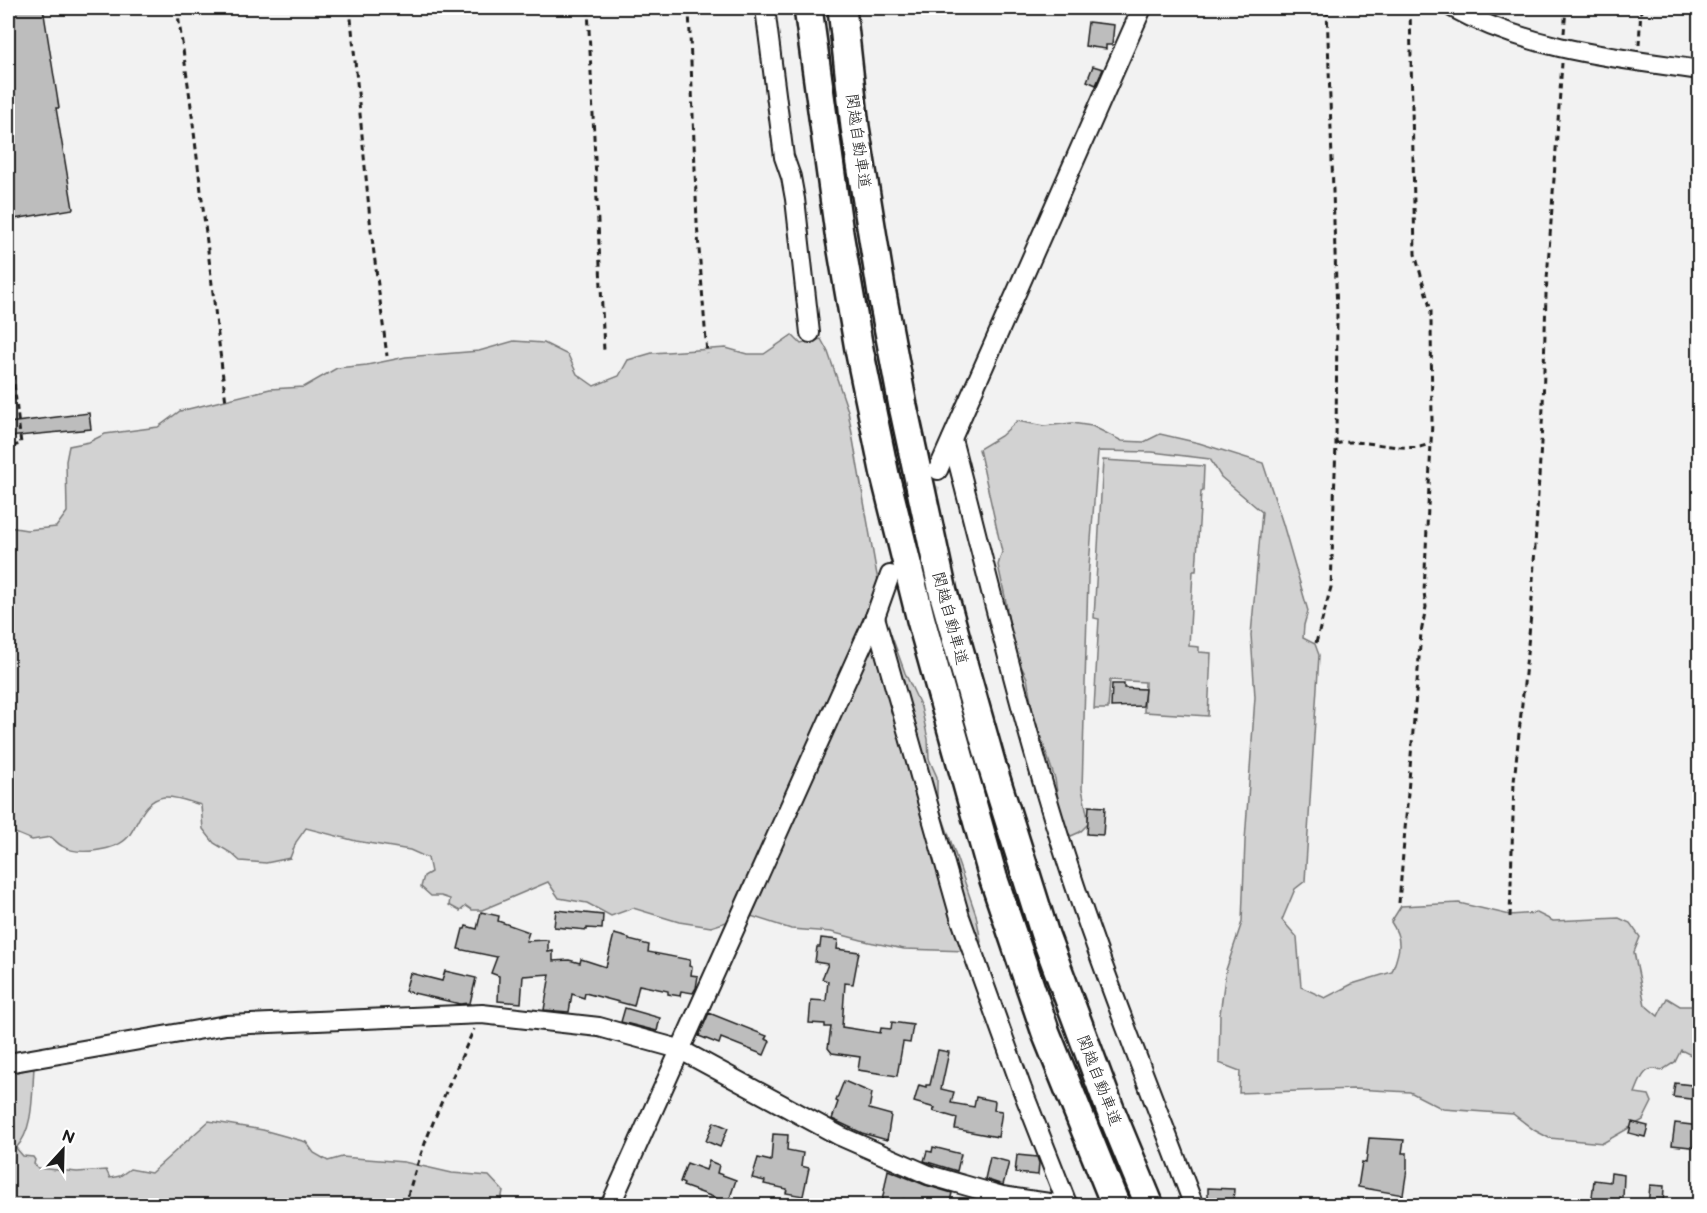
<svg xmlns="http://www.w3.org/2000/svg" width="1707" height="1213" viewBox="0 0 1707 1213" font-family="'Balsamiq Sans','Klee One',sans-serif">
	<style>
		.green { fill: #d2d2d2; stroke: #777; stroke-width: 1.5 }
		.building { fill: #bdbdbd; stroke: #1c1c1c; stroke-width: 1.5 }
		.lines { fill: none; stroke-linecap: round; stroke-linejoin: round }
		.minor-tunnel { stroke: #d2d2d2; stroke-width: 18; stroke-dasharray: 18 9; stroke-linecap: butt }
		.minor-casing { stroke: #1c1c1c; stroke-width: 22 }
		.highway-casing { stroke: #1c1c1c; stroke-width: 32 }
		.path { stroke: #1c1c1c; stroke-width: 3; stroke-dasharray: 6 4.5; stroke-linecap: butt }
		.minor { stroke: #fff; stroke-width: 18 }
		.highway { stroke: #fff; stroke-width: 27 }
		.labels { text-anchor: middle; stroke-width: 6; stroke-linejoin: round; paint-order: stroke }
		.street-label { font-size: 16px; fill: #1c1c1c; stroke: #fff }
	</style>
	<rect width="100%" height="100%" fill="#f2f2f2"/>
	<filter id="ink" filterUnits="userSpaceOnUse"><feTurbulence type="fractalNoise" baseFrequency=".0167" numOctaves="2"/><feDisplacementMap in="SourceGraphic" scale="12" xChannelSelector="R" yChannelSelector="G"/><feConvolveMatrix kernelMatrix="1 2 1 2 8 2 1 2 1" color-interpolation-filters="sRGB"/></filter>
	<g filter="url(#ink)">
		<g class="green">
			<path d="M 792,335 L 801,344 L 821,339 L 828,352 L 848,411 L 884,615 L 905,673 L 921,707 L 928,739 L 929,759 L 937,777 L 937,801 L 976,915 L 981,942 L 967,951 L 904,949 L 869,942 L 831,932 L 791,929 L 748,915 L 711,927 L 679,922 L 633,908 L 611,916 L 587,903 L 559,898 L 548,882 L 482,910 L 472,910 L 466,906 L 460,911 L 449,905 L 450,899 L 441,896 L 431,896 L 421,887 L 424,876 L 431,872 L 428,858 L 410,850 L 356,841 L 306,828 L 296,842 L 290,858 L 266,863 L 240,861 L 231,853 L 214,843 L 203,829 L 201,805 C 190,802 176,796 164,797 C 143,800 139,823 128,837 C 116,851 77,856 62,846 C 58,844 55,840 51,837 L 32,840 L 8,830 L 8,527 L 27,530 L 56,527 L 67,512 L 66,461 L 69,446 L 89,442 L 105,434 L 158,427 L 180,411 L 270,389 L 304,387 L 337,368 L 367,365 L 406,357 L 479,351 L 514,341 L 544,343 L 568,355 L 577,374 L 594,386 L 619,376 L 628,360 L 652,353 L 726,348 L 747,354 L 764,354 Z"/>
			<path d="M 1017,421 L 1044,426 L 1072,423 L 1092,426 L 1122,441 L 1144,442 L 1160,434 L 1199,443 L 1263,463 L 1283,524 L 1308,611 L 1304,625 L 1303,638 L 1315,644 L 1319,655 L 1305,881 L 1295,889 L 1282,920 L 1297,937 L 1301,987 L 1325,998 L 1352,984 L 1392,972 C 1399,952 1404,941 1391,922 L 1401,906 L 1459,903 L 1510,915 L 1537,913 L 1553,921 L 1619,918 L 1630,923 L 1640,937 L 1634,952 L 1645,1005 L 1658,1016 L 1667,998 L 1680,1006 L 1699,1006 L 1699,1059 L 1681,1050 L 1675,1062 L 1661,1071 C 1645,1063 1640,1081 1635,1093 L 1649,1095 L 1652,1102 L 1643,1120 L 1603,1143 L 1549,1138 L 1534,1130 L 1513,1114 L 1443,1109 L 1410,1092 L 1354,1089 L 1239,1093 L 1240,1071 L 1219,1063 L 1220,1014 L 1226,970 L 1242,922 L 1245,841 L 1255,697 L 1251,635 L 1262,512 L 1221,477 L 1210,459 L 1152,452 L 1098,451 L 1088,578 L 1082,789 L 1089,823 L 1080,832 L 1071,836 L 1062,826 L 1055,779 L 1033,714 L 1027,678 L 1013,650 L 1005,597 L 998,565 L 1002,552 L 979,449 L 1001,436 Z"/>
			<polygon points="1103,460 1204,466 1203,491 1201,492 1196,571 1193,571 1189,646 1199,647 1199,652 1211,653 1208,716 1144,712 1145,682 1110,680 1108,709 1094,709 1099,619 1094,618"/>
			<path d="M 34,1068 C 32,1093 34,1130 16,1148 L 23,1156 L 33,1157 L 35,1160 L 34,1164 L 38,1168 L 77,1172 L 106,1170 L 110,1178 L 120,1176 L 130,1169 L 151,1173 L 209,1121 L 263,1130 L 306,1142 L 314,1153 L 328,1161 L 342,1157 L 404,1162 L 452,1173 L 489,1176 L 503,1191 L 500,1205 L 8,1205 L 8,1074 Z"/>
		</g>
		<g class="building">
			<polygon points="8,8 43,8 59,108 56,108 73,209 8,220"/>
			<polygon points="1088,22 1114,25 1112,45 1106,45 1106,49 1085,46"/>
			<polygon points="1093,66 1103,69 1096,85 1087,81"/>
			<polygon points="89,413 91,429 8,437 8,423"/>
			<polygon points="1112,684 1124,684 1124,688 1145,689 1143,706 1111,707"/>
			<polygon points="1089,806 1105,807 1103,835 1087,834"/>
			<polygon points="556,910 603,915 602,929 587,928 587,930 554,927"/>
			<polygon points="481,912 499,916 498,921 529,932 526,941 548,940 548,952 553,951 553,961 569,960 580,963 581,959 606,967 614,934 629,938 629,940 649,945 648,952 690,960 689,966 692,967 691,975 698,976 696,988 693,993 681,991 680,996 668,994 668,991 639,985 634,1006 585,993 584,998 572,994 569,1012 544,1010 550,974 523,976 521,1003 498,1001 499,976 491,973 497,957 458,949 463,929 465,929 466,926 477,929"/>
			<polygon points="821,938 838,940 837,949 859,952 853,984 845,983 842,1027 880,1033 881,1028 891,1029 892,1022 913,1025 910,1043 903,1042 897,1076 858,1070 860,1057 832,1053 828,1048 831,1027 825,1027 825,1024 809,1023 811,1000 826,1001 828,981 822,979 828,964 815,962 817,947 820,947"/>
			<polygon points="445,971 476,978 470,1003 460,1004 405,991 410,973 442,981"/>
			<polygon points="625,1008 660,1018 657,1031 621,1022"/>
			<polygon points="709,1013 767,1036 765,1039 770,1041 764,1055 721,1038 719,1044 699,1036"/>
			<polygon points="938,1050 949,1052 941,1089 954,1092 951,1103 974,1107 976,1097 995,1101 994,1110 1002,1111 998,1137 955,1129 957,1118 933,1111 935,1108 914,1102 919,1085 926,1087 926,1085 930,1085"/>
			<polygon points="844,1081 872,1093 869,1109 891,1115 887,1140 862,1133 832,1119 838,1102 836,1101"/>
			<polygon points="1675,1083 1700,1086 1700,1100 1673,1097"/>
			<polygon points="714,1122 728,1128 720,1147 706,1141"/>
			<polygon points="1632,1122 1648,1126 1645,1137 1629,1133"/>
			<polygon points="1675,1123 1700,1126 1700,1148 1672,1145"/>
			<polygon points="773,1134 788,1135 787,1150 803,1153 801,1166 809,1168 803,1196 786,1193 787,1189 764,1184 765,1181 752,1178 758,1158 771,1161"/>
			<polygon points="1369,1138 1404,1140 1402,1153 1407,1153 1407,1169 1403,1195 1358,1187 1362,1162 1366,1163"/>
			<polygon points="933,1147 961,1154 957,1171 924,1161 927,1151 932,1152"/>
			<polygon points="1017,1155 1037,1157 1039,1163 1038,1175 1015,1173"/>
			<polygon points="990,1157 1009,1162 1003,1185 985,1179"/>
			<polygon points="709,1161 719,1165 717,1173 736,1180 727,1206 714,1203 716,1198 683,1186 684,1184 680,1182 687,1163 706,1170"/>
			<polygon points="888,1170 925,1185 952,1193 949,1206 929,1206 903,1199 902,1205 882,1201"/>
			<polygon points="1611,1173 1624,1175 1623,1198 1620,1197 1619,1206 1591,1206 1594,1180 1610,1182"/>
			<polygon points="1650,1185 1664,1186 1663,1206 1648,1206"/>
			<polygon points="1208,1188 1234,1189 1233,1203 1208,1202"/>
		</g>
		<g class="lines">
			<polyline class="minor-tunnel" points="902,549 938,470"/>
			<g class="minor-casing">
				<g id="minor">
					<polyline points="765,8 784,157 791,177 795,199 810,333"/>
					<path d="M 1453,8 C 1527,49 1616,58 1700,70"/>
					<path d="M 952,439 C 991,589 1026,740 1075,886 C 1111,994 1154,1099 1194,1206"/>
					<polyline points="938,470 1142,8"/>
					<polyline points="875,617 960,917 1022,1089 1068,1206"/>
					<polyline points="8,1063 226,1025 482,1014 599,1027 679,1049 840,1136 929,1175 1002,1196 1070,1206"/>
					<polyline points="610,1206 875,617 890,575"/>
				</g>
			</g>
			<g class="highway-casing">
				<g id="highway">
					<polyline points="808,8 839,233 859,349 885,475 921,620 993,877 1046,1033 1116,1206"/>
					<polyline points="842,8 855,127 882,294 903,406 943,592 992,766 1045,935 1110,1109 1150,1206"/>
				</g>
			</g>
			<g class="path">
				<polyline points="177,8 190,98 226,403"/>
				<polyline points="350,8 371,230 387,356"/>
				<polyline points="588,8 604,351"/>
				<polyline points="689,8 697,223 707,354"/>
				<polyline points="1564,33 1566,8"/>
				<polyline points="1639,45 1641,8"/>
				<polyline points="8,332 21,444 8,447"/>
				<path d="M 1336,444 C 1360,436 1413,456 1430,443"/>
				<polyline points="1316,643 1331,587 1336,444 1337,313 1327,8"/>
				<polyline points="1399,903 1421,633 1426,607 1424,592 1432,422 1431,321 1431,311 1415,254 1410,8"/>
				<polyline points="1510,917 1514,782 1531,615 1543,408 1546,294 1562,63"/>
				<path d="M 405,1206 C 421,1144 448,1087 474,1029"/>
			</g>
			<use href="#minor" class="minor"/>
			<use href="#highway" class="highway"/>
		</g>
	</g>
	<g class="labels">
		<g class="street-label">
			<text transform="translate(859 141) rotate(82)" y="6">関越自動車道</text>
			<text transform="translate(951 618) rotate(75)" y="6">関越自動車道</text>
			<text transform="translate(1100 1080) rotate(69)" y="6">関越自動車道</text>
		</g>
	</g>
	<rect width="1707" height="1213" fill="none" stroke="#fff" stroke-width="30"/>
	<rect x="15" y="15" width="1677" height="1183" fill="none" stroke="#1c1c1c" stroke-width="2" filter="url(#ink)"/>
	<g transform="translate(63 1150) rotate(22)" stroke="#ffffff" stroke-width="4.5" paint-order="stroke">
	<path d="M0-4.5L10 22L0 15L-10 22Z" fill="#1c1c1c"/>
	<text y="-9" font-size="16" font-weight="bold" text-anchor="middle" fill="#1c1c1c">N</text>
	</g>
</svg>
